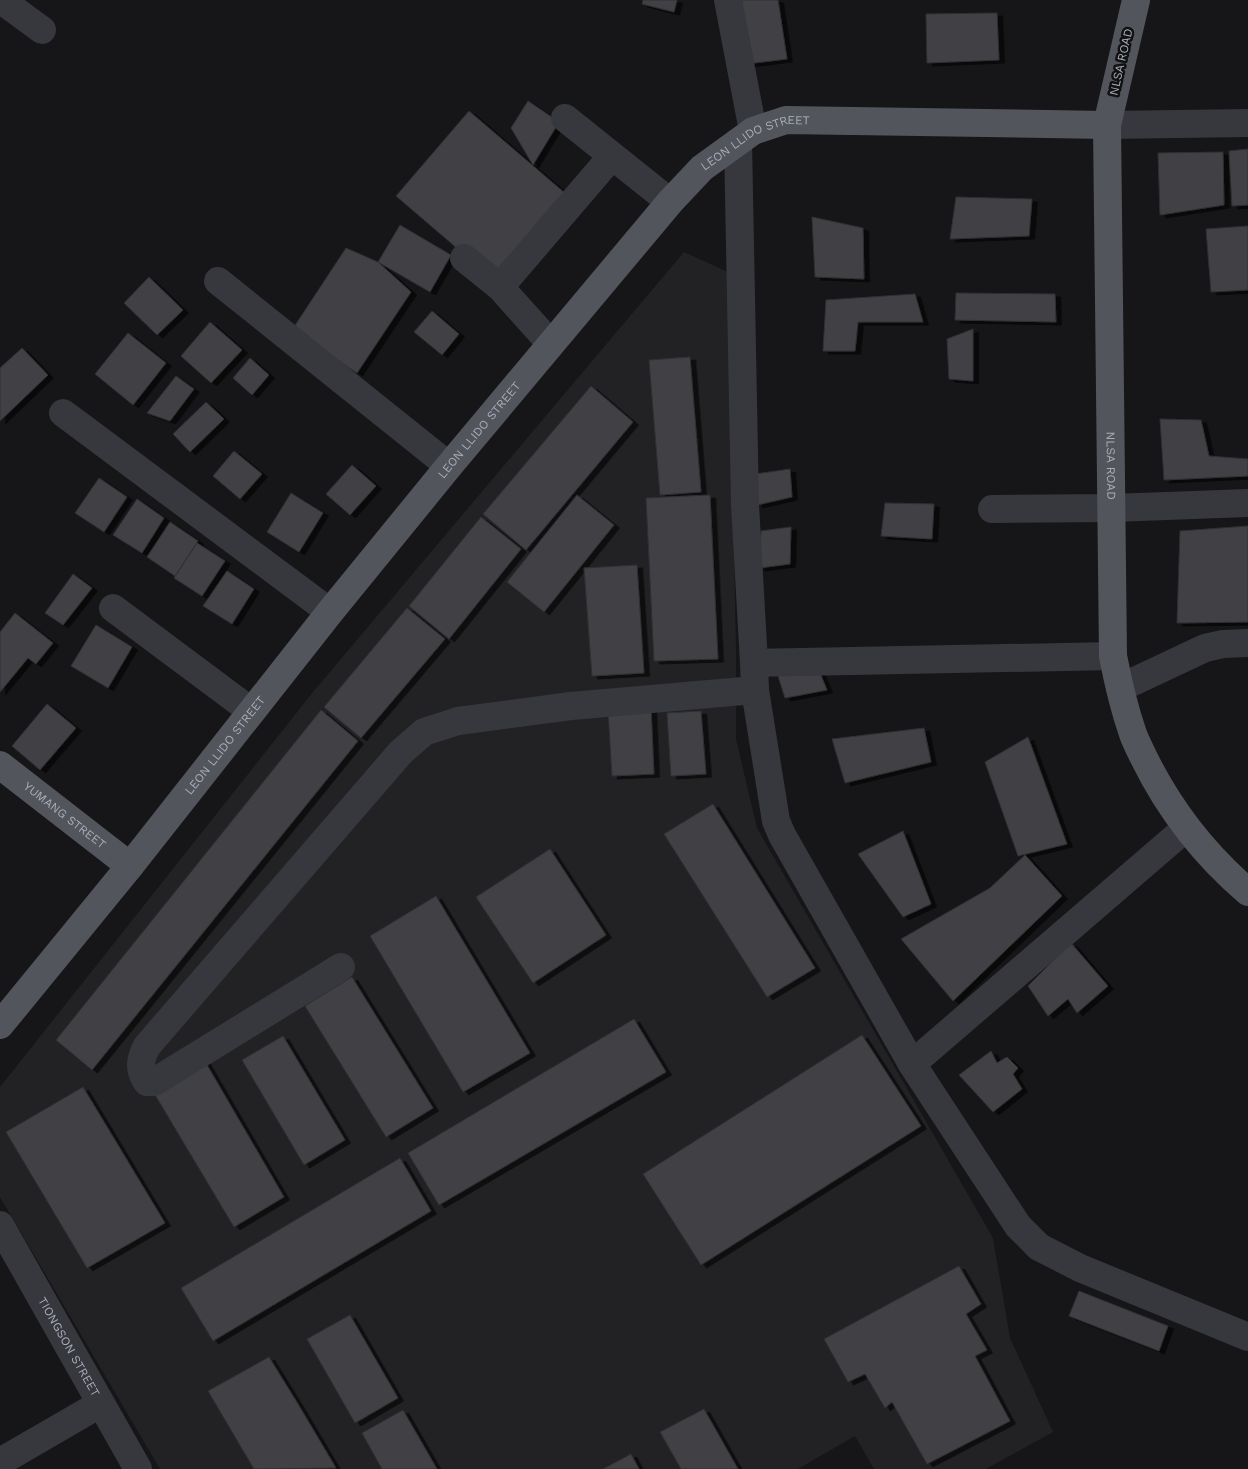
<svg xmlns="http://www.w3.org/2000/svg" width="1248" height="1469" viewBox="0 0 1248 1469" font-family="'Work Sans',sans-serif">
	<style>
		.built { fill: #222225 }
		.building { fill: #404145; stroke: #303034; filter: url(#shadow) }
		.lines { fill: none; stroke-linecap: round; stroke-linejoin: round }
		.minor { stroke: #37383d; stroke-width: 28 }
		.major { stroke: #53555c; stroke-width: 28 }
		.labels { text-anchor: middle; stroke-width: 5; stroke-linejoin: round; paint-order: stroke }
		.street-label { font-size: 12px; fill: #a8adb8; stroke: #111113 }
	</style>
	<defs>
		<filter id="shadow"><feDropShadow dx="5.5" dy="3" stdDeviation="0" flood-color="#0009"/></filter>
	</defs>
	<rect width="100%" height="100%" fill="#161618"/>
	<polygon class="built" points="684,252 728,272 736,648 736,739 757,828 993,1238 1010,1338 1053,1432 986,1469 874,1469 855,1436 798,1469 160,1469 0,1197 0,1087 313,692"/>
	<g class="building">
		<polygon points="643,0 677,0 674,12 642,4"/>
		<polygon points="737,0 778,0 787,59 746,64"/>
		<polygon points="997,13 999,60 927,63 926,14"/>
		<polygon points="528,101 559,122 533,165 511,128"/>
		<polygon points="469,111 566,194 493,279 396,196"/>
		<polygon points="1248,149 1248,205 1232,206 1229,151"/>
		<polygon points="1223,152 1224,205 1160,215 1158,153"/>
		<polygon points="956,197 1032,199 1029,236 950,239"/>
		<polygon points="812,217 863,228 864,279 815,277"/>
		<polygon points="400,225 451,255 430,292 378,262"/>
		<polygon points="1248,226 1248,290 1211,292 1206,229"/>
		<polygon points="346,248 378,262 411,292 357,373 292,330"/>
		<polygon points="149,277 183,310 157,335 124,303"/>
		<polygon points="956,293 1055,294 1056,322 955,320"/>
		<polygon points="915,294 923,322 858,322 855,351 823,351 826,300"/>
		<polygon points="432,311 459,334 442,355 414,332"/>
		<polygon points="210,322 242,350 211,383 181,356"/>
		<polygon points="973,329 973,381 949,379 947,339"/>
		<polygon points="128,333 166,363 133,405 95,374"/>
		<polygon points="22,348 48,375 0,421 0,368"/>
		<polygon points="690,357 701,492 660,495 649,360"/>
		<polygon points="250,358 269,375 252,395 233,378"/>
		<polygon points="176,376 194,389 170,421 147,413"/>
		<polygon points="591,386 633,422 526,550 483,514"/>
		<polygon points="206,402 224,419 190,452 173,434"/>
		<polygon points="1160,419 1201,420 1209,456 1248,459 1248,476 1164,480"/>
		<polygon points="234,451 262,474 240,499 213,476"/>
		<polygon points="352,465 376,486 350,515 326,494"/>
		<polygon points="790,469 792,497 757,505 755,474"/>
		<polygon points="99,478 127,497 104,532 75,513"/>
		<polygon points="291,493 323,513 299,552 267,532"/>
		<polygon points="577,495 614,525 544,612 507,582"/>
		<polygon points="710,495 718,659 654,661 646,498"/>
		<polygon points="137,499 164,518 142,553 113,535"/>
		<polygon points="885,503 934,504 932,539 881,536"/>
		<polygon points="481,517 521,549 449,639 409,606"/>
		<polygon points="170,522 198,541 175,576 147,557"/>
		<polygon points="1248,526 1248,622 1177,623 1180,531"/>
		<polygon points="791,527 790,564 759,568 761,531"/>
		<polygon points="197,543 225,561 202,596 174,578"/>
		<polygon points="637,565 644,673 592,676 584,568"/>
		<polygon points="227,571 254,589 232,624 203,606"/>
		<polygon points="73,574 92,588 63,625 45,613"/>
		<polygon points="407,608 445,639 361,738 324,707"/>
		<polygon points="15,613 53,643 36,664 28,658 0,692 0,632"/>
		<polygon points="96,625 132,647 108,688 71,666"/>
		<polygon points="818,668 827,690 785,698 778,676"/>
		<polygon points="47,704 76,728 40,770 12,746"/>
		<polygon points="651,708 654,774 612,776 608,710"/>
		<polygon points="321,710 358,741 92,1070 56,1040"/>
		<polygon points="701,711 706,774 671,776 667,713"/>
		<polygon points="924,728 931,762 845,783 832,739"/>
		<polygon points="1028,737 1067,844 1018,856 985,762"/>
		<polygon points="713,804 815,968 767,997 664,834"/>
		<polygon points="903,831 931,904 903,917 858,854"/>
		<polygon points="550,849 606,935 533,983 476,897"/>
		<polygon points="1025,855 1062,896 953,1001 901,939 990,888"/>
		<polygon points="436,896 530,1053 463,1092 370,936"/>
		<polygon points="1071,943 1108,986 1077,1013 1068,999 1048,1016 1028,986"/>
		<polygon points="352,977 433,1108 386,1137 305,1006"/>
		<polygon points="634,1019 666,1072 439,1205 408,1153"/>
		<polygon points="862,1035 921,1126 701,1265 643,1174"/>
		<polygon points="283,1036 345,1140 304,1165 242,1060"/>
		<polygon points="991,1051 997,1063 1007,1057 1018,1068 1013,1074 1022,1089 993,1112 959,1075"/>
		<polygon points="203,1058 284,1197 234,1227 151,1088"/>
		<polygon points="83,1087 165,1223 87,1268 6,1132"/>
		<polygon points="400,1158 431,1211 213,1341 181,1288"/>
		<polygon points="959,1266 981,1304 966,1314 987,1350 975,1356 1010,1421 927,1464 892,1402 885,1408 865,1374 848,1382 824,1339"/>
		<polygon points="1079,1291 1168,1326 1159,1351 1069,1316"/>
		<polygon points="350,1315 398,1398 355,1423 307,1339"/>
		<polygon points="269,1357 298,1404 336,1468 254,1469 208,1391"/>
		<polygon points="704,1409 738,1469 681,1469 660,1432"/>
		<polygon points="403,1410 437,1469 382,1469 362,1433"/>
		<polygon points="631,1454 639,1469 603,1469"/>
	</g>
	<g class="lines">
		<g class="minor">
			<polyline points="1,0 42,30"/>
			<polyline points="728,0 753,131"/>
			<polyline points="565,118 670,202"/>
			<polyline points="1107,125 1248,123"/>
			<polyline points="738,142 745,505 754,663 755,690 776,821 782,835 912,1064 1018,1226 1039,1247 1080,1268 1248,1337"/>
			<polyline points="464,258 500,287 612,156"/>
			<polyline points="218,281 449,466"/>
			<polyline points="500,287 551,344"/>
			<polyline points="63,413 330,612"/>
			<polyline points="992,509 1112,508 1248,503"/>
			<polyline points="113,608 251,711"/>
			<polyline points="754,663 1113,656"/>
			<polyline points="1120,688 1205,648 1223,644 1248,643"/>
			<path d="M 341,967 L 154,1082 L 147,1082 C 138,1069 140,1059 147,1046 L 401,752 L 424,732 L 458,721 L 571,706 L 755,690"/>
			<polyline points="912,1064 1186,828"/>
			<path id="s1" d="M 0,1225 L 138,1469"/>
			<polyline points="0,1462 100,1404"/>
		</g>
		<g class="major">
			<path id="s2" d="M 1136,0 L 1107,125 L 1113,656 C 1118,682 1124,708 1133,734 C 1136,742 1140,750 1144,758 C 1169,809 1205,855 1248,892"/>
			<path id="s3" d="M 0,765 L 130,866"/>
			<path id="s4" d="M 0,1025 L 130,866 L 330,612 L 449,466 L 670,202 L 702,168 L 738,142 L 753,131 L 786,120 L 1107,125"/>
		</g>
	</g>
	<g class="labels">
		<g class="street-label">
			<text transform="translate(1121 62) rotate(-77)" y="4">NLSA ROAD</text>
			<text dy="4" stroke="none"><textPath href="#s4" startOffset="1169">LEON LLIDO STREET</textPath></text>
			<text dy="4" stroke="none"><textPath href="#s4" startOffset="764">LEON LLIDO STREET</textPath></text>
			<text dy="4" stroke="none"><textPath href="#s2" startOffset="469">NLSA ROAD</textPath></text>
			<text dy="4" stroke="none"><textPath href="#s4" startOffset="359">LEON LLIDO STREET</textPath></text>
			<text dy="4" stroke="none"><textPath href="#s3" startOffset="82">YUMANG STREET</textPath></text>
			<text dy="4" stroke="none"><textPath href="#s1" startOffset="140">TIONGSON STREET</textPath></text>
		</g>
	</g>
</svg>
